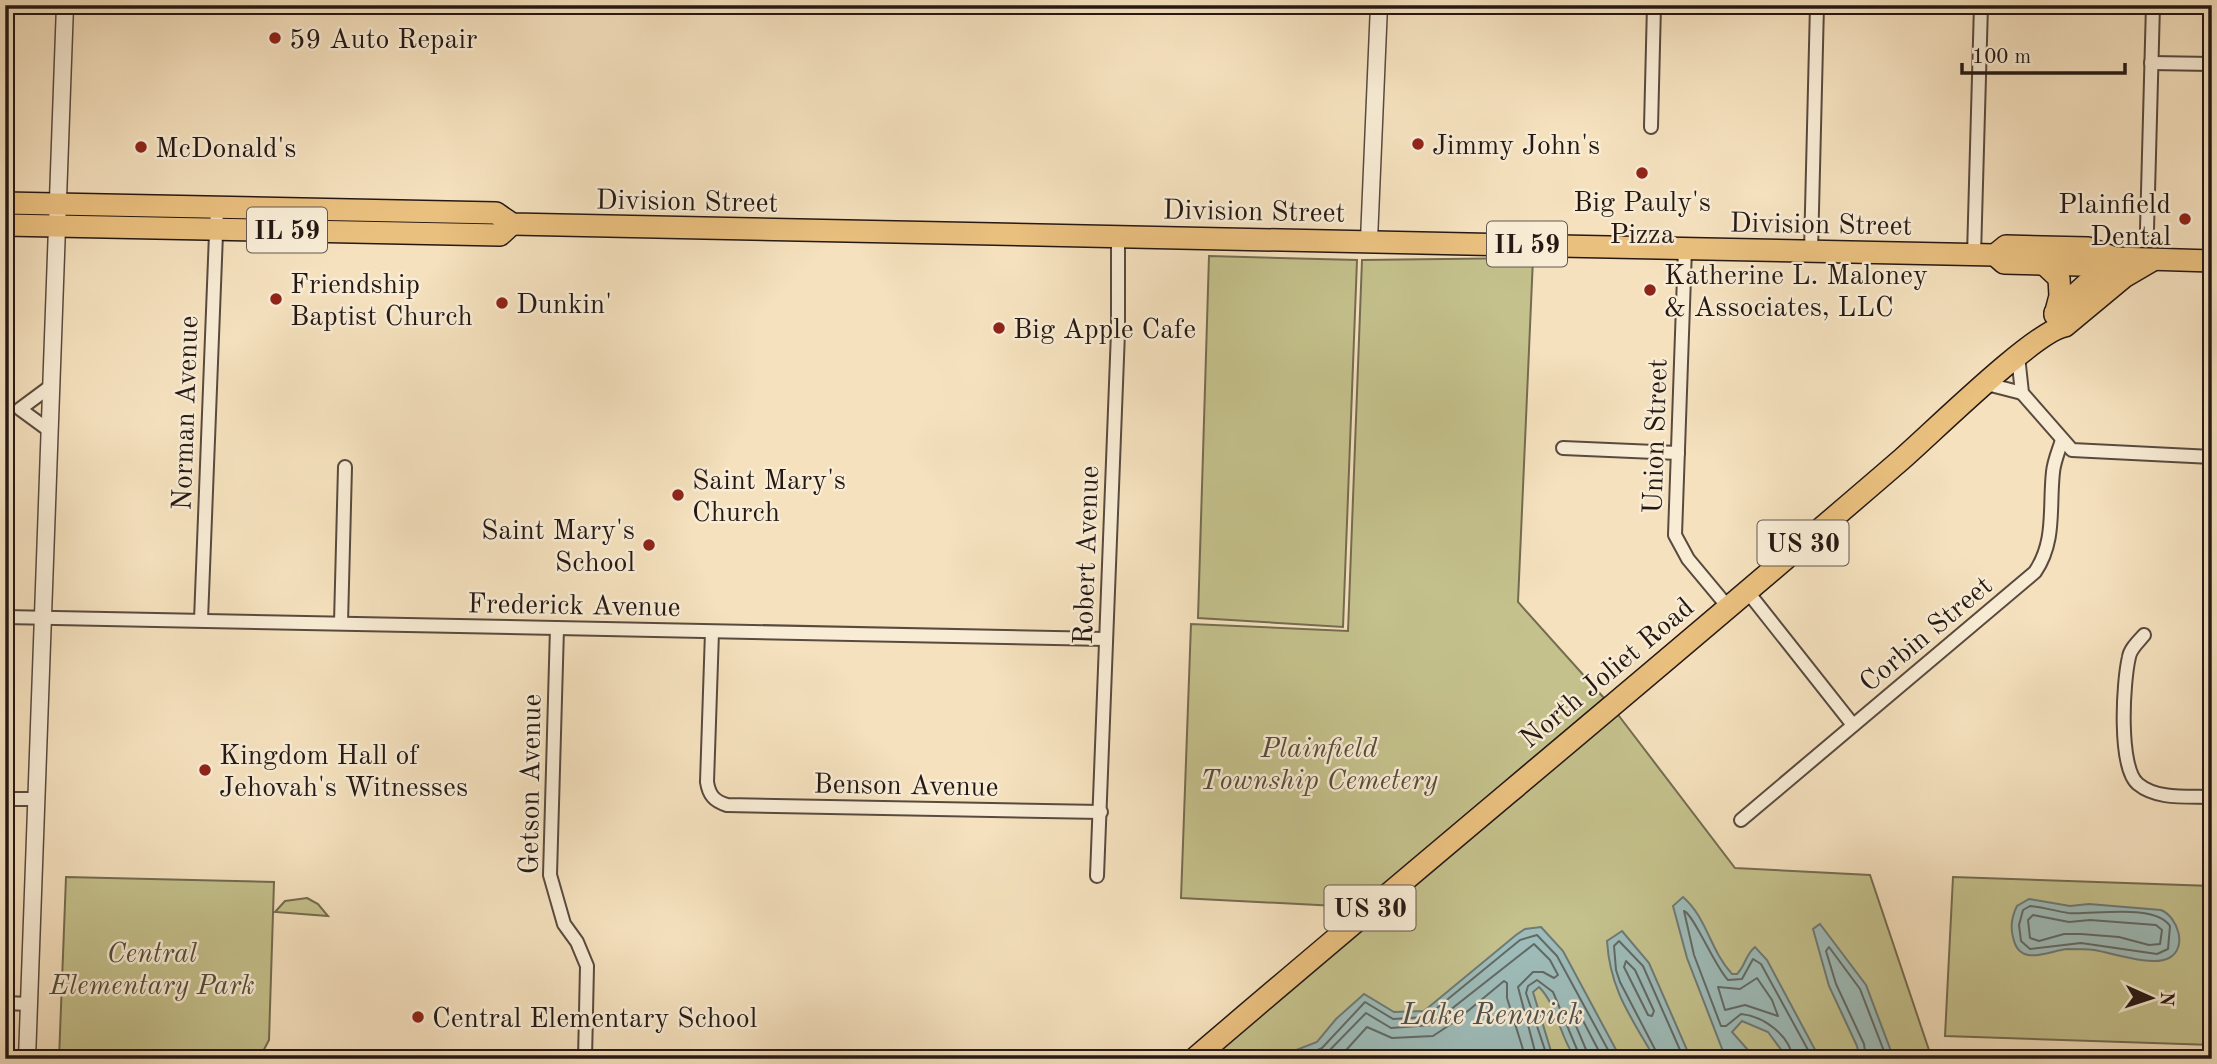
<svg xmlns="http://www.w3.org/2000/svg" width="2217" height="1064" viewBox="0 0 2217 1064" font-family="'Old Standard TT',serif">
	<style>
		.green { fill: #c4c18c; stroke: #746c50; stroke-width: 2 }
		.water { fill: #9ebcb9; stroke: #6e7a77; stroke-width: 2 }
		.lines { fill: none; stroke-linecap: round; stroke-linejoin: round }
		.shore { stroke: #626a66; stroke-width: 2 }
		.minor-casing { stroke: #594a3e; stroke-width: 16 }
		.tertiary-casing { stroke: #594a3e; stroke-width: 19 }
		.primary-casing { stroke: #251814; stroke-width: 24 }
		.minor { stroke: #f8ecd5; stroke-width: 12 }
		.tertiary { stroke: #f8ecd5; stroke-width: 16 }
		.primary { stroke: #eac07f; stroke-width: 21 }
		.poi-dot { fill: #8f2418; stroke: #f8ecd5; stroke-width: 2.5 }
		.labels { text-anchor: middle; stroke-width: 5; stroke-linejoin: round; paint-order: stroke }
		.shield { fill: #f8ecd5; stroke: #64584e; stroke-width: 2 }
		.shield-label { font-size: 26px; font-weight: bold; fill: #251814 }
		.poi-label { font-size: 28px; fill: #251814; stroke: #f8ecd5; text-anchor: start }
		.street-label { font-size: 28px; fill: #251814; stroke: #f8ecd5 }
		.park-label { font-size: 28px; font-style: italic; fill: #554b38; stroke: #f8ecd5 }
		.water-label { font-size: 30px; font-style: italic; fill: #4f514e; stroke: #f8ecd5 }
	</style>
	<rect width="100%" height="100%" fill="#f5e1be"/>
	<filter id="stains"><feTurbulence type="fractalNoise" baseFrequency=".00286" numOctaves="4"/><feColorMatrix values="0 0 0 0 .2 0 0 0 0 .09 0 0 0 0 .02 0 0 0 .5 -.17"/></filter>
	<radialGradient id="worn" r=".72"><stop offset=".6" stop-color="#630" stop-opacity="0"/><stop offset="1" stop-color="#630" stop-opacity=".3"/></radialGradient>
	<g class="green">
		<polygon points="1209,256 1357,260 1343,627 1198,618"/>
		<polygon points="1533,258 1518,602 1604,698 1356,907 1181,898 1191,624 1348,631 1362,260"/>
		<polygon points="1616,712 1735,868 1870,875 1932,1059 1209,1059"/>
		<polygon points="66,877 274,882 269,1040 259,1059 59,1059"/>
		<polygon points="1953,877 2212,886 2212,1045 1945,1036"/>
		<polygon points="307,898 318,904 328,916 275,912 285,901"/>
	</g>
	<g class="water">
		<path d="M 1683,897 C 1707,918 1710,950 1732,974 L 1737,974 C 1746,965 1745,955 1755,947 L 1767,960 L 1820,1059 L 1788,1059 L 1768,1032 L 1742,1021 L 1732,1032 L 1756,1059 L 1726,1059 L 1687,958 L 1673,906 Z"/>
		<path d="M 2029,899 L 2070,906 L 2089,904 L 2161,910 C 2178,917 2188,948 2169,958 C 2152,967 2113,953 2094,950 C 2086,949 2076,949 2067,949 C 2048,951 2019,968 2013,937 C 2010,926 2012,916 2017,906 Z"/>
		<polygon points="1820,924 1866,985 1894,1059 1860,1059 1857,1046 1829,986 1813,929"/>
		<path d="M 1541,927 L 1563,951 L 1621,1059 L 1576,1059 C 1559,1037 1558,1006 1539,987 L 1533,992 L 1551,1051 L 1556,1059 L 1273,1059 L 1317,1042 L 1336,1019 L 1364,994 L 1394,1012 L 1424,1011 L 1516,935 L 1525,929 Z"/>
		<path d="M 1622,931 L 1649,963 L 1691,1059 L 1655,1059 C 1631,1017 1610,990 1607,941 Z"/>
	</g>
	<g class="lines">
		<g class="shore">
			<path d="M 2030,906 C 2043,907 2055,911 2068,913 C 2093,915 2155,903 2170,926 L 2168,949 L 2157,954 L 2081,943 L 2030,949 L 2021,941 L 2019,925 L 2023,910 Z"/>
			<polygon points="2033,915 2069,922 2090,920 2156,925 2162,930 2160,944 2149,945 2119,937 2081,934 2064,934 2039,941 2030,938 2028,920"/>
			<polygon points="1626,961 1635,970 1654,1011 1652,1016 1648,1015 1624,967"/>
			<polygon points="1757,978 1772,1000 1778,1016 1745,1005 1725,1010 1718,987 1740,989"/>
			<polyline points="1298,1059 1322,1048 1365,1002 1393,1019 1426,1017 1520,940 1537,935 1557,956 1613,1059"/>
			<polyline points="1321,1059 1366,1013 1391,1028 1431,1025 1534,944 1550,960 1558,975 1554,978 1543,972 1533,972 1518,987 1537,1059"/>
			<polyline points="1338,1059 1367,1027 1392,1038 1433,1036 1457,1020 1504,981 1507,983 1507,998 1526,1059"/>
			<polyline points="1548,1059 1526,993 1528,986 1537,980 1553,992 1581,1059"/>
			<polyline points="1590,1059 1571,1014 1574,1009 1578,1011 1603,1059"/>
			<polyline points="1660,1059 1620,982 1616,970 1614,946 1619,941 1643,966 1684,1059"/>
			<path d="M 1793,1059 C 1790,1035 1763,1016 1741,1014 L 1726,1026 L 1721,1026 L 1694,955 L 1684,911 C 1693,913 1715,967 1728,980 L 1742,979 L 1753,959 L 1761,964 L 1813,1059"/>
			<polyline points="1866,1059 1864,1044 1836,984 1826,951 1829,947 1860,989 1887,1059"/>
		</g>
		<g class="minor-casing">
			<g id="minor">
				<polyline points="2151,63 2212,64"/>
				<polyline points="1651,127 1654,5"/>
				<polyline points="2147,229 2153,5"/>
				<polyline points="1685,248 1675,535 1688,559 1728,607"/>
				<polyline points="1811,251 1817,5"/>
				<polyline points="1974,255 1981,5"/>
				<polyline points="2018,356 2022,393 2072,450 2212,457"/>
				<polyline points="1987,384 2022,393"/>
				<polyline points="50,431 20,409 51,386"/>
				<polyline points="1563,448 1678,453"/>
				<polyline points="1747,591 1853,725"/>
				<polyline points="5,617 1106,639"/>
				<polyline points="201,620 217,208"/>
				<polyline points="341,623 345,467"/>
				<polyline points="557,628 550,875 564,924 577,942 587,966 585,1059"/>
				<path d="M 712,632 L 707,782 C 709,795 714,801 727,805 L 1101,812"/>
				<path d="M 2144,635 C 2139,641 2130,649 2129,657 C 2123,682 2118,768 2138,784 C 2157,800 2188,796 2212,797"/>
				<polyline points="5,799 36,799"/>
				<path d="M 1741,820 L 2035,572 C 2056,541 2049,508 2053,472 C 2054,461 2059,450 2062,440"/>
				<polyline points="1097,876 1118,332 1118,236"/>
				<polyline points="5,1003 29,1004"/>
			</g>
		</g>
		<g class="tertiary-casing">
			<g id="tertiary">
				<polyline points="1369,240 1379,5"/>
				<polyline points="27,1059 65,5"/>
			</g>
		</g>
		<g class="primary-casing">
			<g id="primary">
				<polyline points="5,203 496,213 512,224 1995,255 2006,246 2088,248 2115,258"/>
				<polyline points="5,225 500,235 512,224"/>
				<polyline points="1995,255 2004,263 2079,265 2115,258 2212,261"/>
				<polyline points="2044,264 2059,278 2060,296 2055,315"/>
				<polyline points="2055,313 2115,258"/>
				<path d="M 1194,1059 C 1429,858 1668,661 1902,459 C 1932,433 2035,331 2065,326 L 2124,277 L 2153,260"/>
			</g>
		</g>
		<use href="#minor" class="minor"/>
		<use href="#tertiary" class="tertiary"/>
		<use href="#primary" class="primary"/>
	</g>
	<g class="poi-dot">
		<circle cx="275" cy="38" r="7"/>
		<circle cx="1418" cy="144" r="7"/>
		<circle cx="141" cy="147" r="7"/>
		<circle cx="1642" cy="173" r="7"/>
		<circle cx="2185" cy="219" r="7"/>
		<circle cx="1650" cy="290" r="7"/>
		<circle cx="276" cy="299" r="7"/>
		<circle cx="502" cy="303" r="7"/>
		<circle cx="999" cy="328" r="7"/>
		<circle cx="678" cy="495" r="7"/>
		<circle cx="649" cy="545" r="7"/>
		<circle cx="205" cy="770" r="7"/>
		<circle cx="418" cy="1017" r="7"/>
	</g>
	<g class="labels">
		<g class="shield">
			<rect x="247" y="207.5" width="80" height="45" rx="5"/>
			<rect x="1487" y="221.5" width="80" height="45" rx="5"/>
			<rect x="1757.5" y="520.5" width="91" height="45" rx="5"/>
			<rect x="1324.5" y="885.5" width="91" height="45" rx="5"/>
		</g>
		<g class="shield-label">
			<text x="287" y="239">IL 59</text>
			<text x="1527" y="253">IL 59</text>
			<text x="1803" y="552">US 30</text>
			<text x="1370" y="917">US 30</text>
		</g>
		<g class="poi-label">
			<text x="289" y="48">59 Auto Repair</text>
			<text x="1432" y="154">Jimmy John's</text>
			<text x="155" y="157">McDonald's</text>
			<text x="1642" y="211" text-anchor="middle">Big Pauly's<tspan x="1642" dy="32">Pizza</tspan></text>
			<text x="2171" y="213" text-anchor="end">Plainfield<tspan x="2171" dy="32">Dental</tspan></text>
			<text x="1664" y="284">Katherine L. Maloney<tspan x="1664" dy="32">&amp; Associates, LLC</tspan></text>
			<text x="290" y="293">Friendship<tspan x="290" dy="32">Baptist Church</tspan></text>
			<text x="516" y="313">Dunkin'</text>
			<text x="1013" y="338">Big Apple Cafe</text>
			<text x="692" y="489">Saint Mary's<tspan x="692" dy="32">Church</tspan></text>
			<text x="635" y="539" text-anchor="end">Saint Mary's<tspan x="635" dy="32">School</tspan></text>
			<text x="219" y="764">Kingdom Hall of<tspan x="219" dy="32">Jehovah's Witnesses</tspan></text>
			<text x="432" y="1027">Central Elementary School</text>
		</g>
		<g class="street-label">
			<text transform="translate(687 200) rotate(1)" y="10">Division Street</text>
			<text transform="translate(1254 210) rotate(1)" y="10">Division Street</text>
			<text transform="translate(1821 223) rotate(1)" y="10">Division Street</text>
			<text transform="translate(184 413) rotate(-88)" y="10">Norman Avenue</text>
			<text transform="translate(1654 436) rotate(-88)" y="10">Union Street</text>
			<text transform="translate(1085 555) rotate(-88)" y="10">Robert Avenue</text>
			<text transform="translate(574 604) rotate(1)" y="10">Frederick Avenue</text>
			<text transform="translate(1925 633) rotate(-40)" y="10">Corbin Street</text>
			<text transform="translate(1606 672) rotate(-40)" y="10">North Joliet Road</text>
			<text transform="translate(529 784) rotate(-89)" y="10">Getson Avenue</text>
			<text transform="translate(906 784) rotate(1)" y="10">Benson Avenue</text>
		</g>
		<g class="park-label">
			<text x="1319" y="757">Plainfield<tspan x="1319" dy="32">Township Cemetery</tspan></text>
			<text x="152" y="962">Central<tspan x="152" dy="32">Elementary Park</tspan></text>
		</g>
		<g class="water-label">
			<text x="1492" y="1024">Lake Renwick</text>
		</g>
	</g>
	<rect width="2217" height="1064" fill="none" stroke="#f5e1be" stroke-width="28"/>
	<rect x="7" y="7" width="2203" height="1050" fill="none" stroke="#251814" stroke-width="3.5"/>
	<rect x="14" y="14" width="2189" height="1036" fill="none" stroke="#251814" stroke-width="2"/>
	<g transform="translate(2151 998) rotate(93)" stroke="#f8ecd5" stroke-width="5" paint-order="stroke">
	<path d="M0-5L12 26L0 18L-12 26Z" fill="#251814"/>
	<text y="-10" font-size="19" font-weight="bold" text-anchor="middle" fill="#251814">N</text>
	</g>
	<path d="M1962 63v10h163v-10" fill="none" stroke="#251814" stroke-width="3.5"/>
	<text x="1972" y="63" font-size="21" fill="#251814" stroke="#f8ecd5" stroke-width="5" paint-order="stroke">100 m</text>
	<rect width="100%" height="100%" filter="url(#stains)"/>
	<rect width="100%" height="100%" fill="url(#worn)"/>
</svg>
